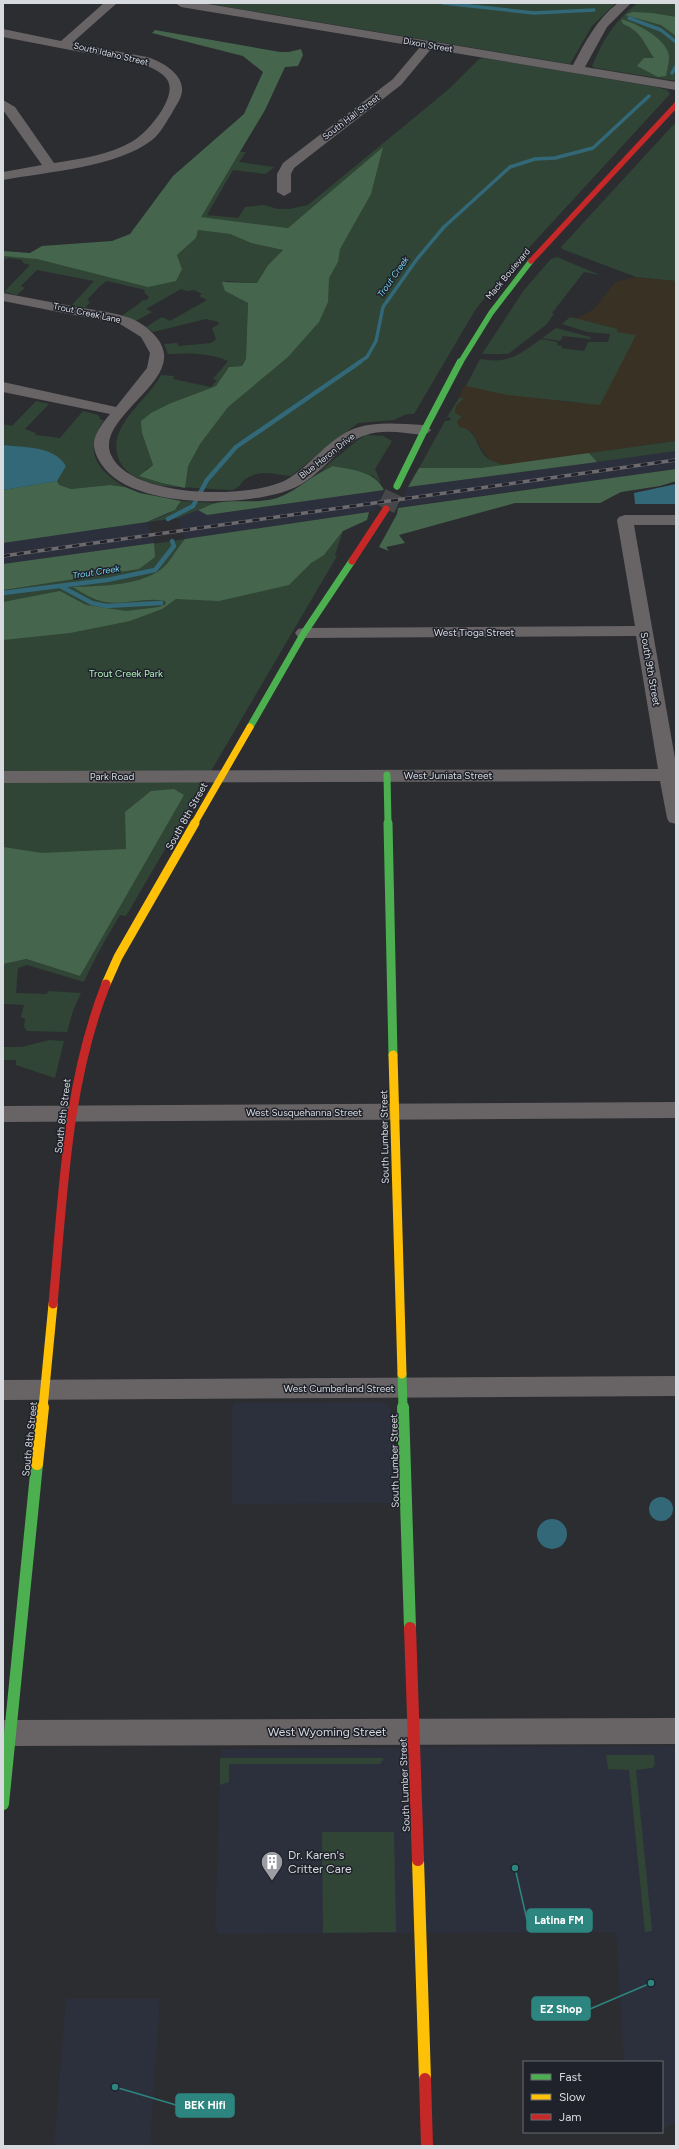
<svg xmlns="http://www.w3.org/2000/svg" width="679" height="2149" viewBox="0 0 679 2149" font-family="Figtree,sans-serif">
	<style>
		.built { fill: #2c303d }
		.industrial { fill: #393224 }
		.green { fill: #304535 }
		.forest { fill: #45664d }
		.water { fill: #326877 }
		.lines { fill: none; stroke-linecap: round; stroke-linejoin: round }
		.stream-far1 { stroke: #326877; stroke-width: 3.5 }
		.stream { stroke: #326877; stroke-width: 4.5 }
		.secondary-tunnel { stroke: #46474b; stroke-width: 18; stroke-dasharray: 18 9; stroke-linecap: butt }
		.street { fill: #686365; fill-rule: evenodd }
		.fast-far3 { stroke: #4caf50; stroke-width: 5.5 }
		.fast-far2 { stroke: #4caf50; stroke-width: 7 }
		.fast-far1 { stroke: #4caf50; stroke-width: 9 }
		.fast { stroke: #4caf50; stroke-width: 12 }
		.slow-far2 { stroke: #ffc107; stroke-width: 7 }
		.slow-far1 { stroke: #ffc107; stroke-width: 9 }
		.slow { stroke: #ffc107; stroke-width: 12 }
		.jam-far3 { stroke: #c62828; stroke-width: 5.5 }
		.jam-far2 { stroke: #c62828; stroke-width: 7 }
		.jam-far1 { stroke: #c62828; stroke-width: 9 }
		.jam { stroke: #c62828; stroke-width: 12 }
		.rail-casing { stroke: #6d696c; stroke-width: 3.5 }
		.rail { stroke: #1f222a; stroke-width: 2.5; stroke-dasharray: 7; stroke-linecap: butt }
		.labels { text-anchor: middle; stroke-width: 3; stroke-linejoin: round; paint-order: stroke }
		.far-street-label { font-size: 9px; fill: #d7dadf; stroke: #1f222a }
		.far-water-label { font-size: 9px; font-style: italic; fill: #76d4ee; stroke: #1f222a }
		.street-label { font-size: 10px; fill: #d7dadf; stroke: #1f222a }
		.park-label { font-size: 10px; fill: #afefbc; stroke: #1f222a }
		.near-street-label { font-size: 12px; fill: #d7dadf; stroke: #1f222a }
		.near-poi-label { font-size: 12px; fill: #d7dadf; stroke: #1f222a; text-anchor: start }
		.leader { fill: none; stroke: #2d857f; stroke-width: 1.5 }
		.callout-dot { fill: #2d857f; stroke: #1f222a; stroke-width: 1.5 }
		.callout { fill: #2d857f; stroke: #2d857f; stroke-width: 1.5 }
		.callout-label { font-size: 11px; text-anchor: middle; font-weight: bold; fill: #fff }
	</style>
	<rect width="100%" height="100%" fill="#2c2d31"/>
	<g class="built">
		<polygon points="676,451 676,469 398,507 408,487"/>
		<polygon points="384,490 374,511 369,512 185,539 178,518 197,509 207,515"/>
		<polygon points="147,522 154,543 3,564 3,543"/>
		<polygon points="383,1402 390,1406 391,1414 393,1503 232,1504 232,1407 235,1403"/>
		<polygon points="676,1746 676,2123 662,2129 662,2062 624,2062 616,1932 219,1934 215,1929 221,1749"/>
		<polygon points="66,1999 160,1999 150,2146 54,2146"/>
	</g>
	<polygon class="industrial" points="636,277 676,281 676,441 503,465 490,460 480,446 472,432 459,427 457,421 462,418 455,413 456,406 463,398 457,400 466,384 573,403 620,333 616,332 618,329 576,319 594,309 615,282"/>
	<g class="green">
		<polygon points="204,3 616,3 592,26 570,64"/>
		<path d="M 638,3 L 676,3 L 676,81 L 595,68 L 592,66 C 603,40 615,20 638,3 Z"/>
		<path d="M 484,58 L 656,87 L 667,90 L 670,94 L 492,288 L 474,312 L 414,414 L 407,414 L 394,420 L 358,423 L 291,476 C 275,475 262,469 247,478 C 240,482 241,488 231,490 L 162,486 C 147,483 127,476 120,462 C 103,428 147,402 161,375 L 174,376 L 173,379 L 211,387 L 217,380 L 213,379 L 228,361 C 210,353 188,353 168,354 L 164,344 L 177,343 L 179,346 L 211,343 L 216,339 L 212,328 L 219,324 L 218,322 L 206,319 L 153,332 L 146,327 L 162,317 L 170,321 L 207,300 L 199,296 L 202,294 L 194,290 L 187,291 L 181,289 L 146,309 L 152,312 L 136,321 L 122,316 C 130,309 136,307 143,300 L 147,300 L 149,297 L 144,292 L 145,290 L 107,281 L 100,286 L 87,300 L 90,302 L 85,308 L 72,305 L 94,281 L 37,270 L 21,286 L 25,288 L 17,295 L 4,292 L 30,265 L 23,263 L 22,260 L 9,258 L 3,260 L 3,256 L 182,269 L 177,255 L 196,238 L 198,230 L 230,234 L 251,243 L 283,250 L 268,265 L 257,283 L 226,281 L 225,291 L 248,303 L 246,359 L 242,366 L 229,367 L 216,386 L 171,403 L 142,433 L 153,465 L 145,470 L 169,485 L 382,148 L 288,228 L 200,217 L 240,152 L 246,152 L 239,162 L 274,167 L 266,174 L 233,170 L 207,215 L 238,218 L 245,207 L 264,205 L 278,209 L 289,209 L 308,205 L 449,89 L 479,59 Z"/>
		<polygon points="676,122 676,281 636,277 562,249 561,247"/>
		<polygon points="557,257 600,275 584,272 552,313 554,314 546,325 508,354 482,354 524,290 551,259"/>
		<path d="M 570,317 L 618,329 L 617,332 L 636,335 L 600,405 L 507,395 L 466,386 L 480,359 C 508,364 519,355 541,339 L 557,342 L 557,345 L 562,346 L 561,348 L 584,351 L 588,342 L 608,342 L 610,334 L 587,332 L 562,324 Z"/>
		<polygon points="556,328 590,337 591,339 563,336 560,341 542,338"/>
		<path d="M 459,398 L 464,398 L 456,406 L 455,413 L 462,417 L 457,421 L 459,427 C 479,429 475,451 490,460 C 494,462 499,463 503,465 L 481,468 L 419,468 L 445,421 L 449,421 L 451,418 L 447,417 Z"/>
		<path d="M 36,401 L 49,404 L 25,429 L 36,433 L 35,435 L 60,438 L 83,411 L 98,415 L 101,420 L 104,420 C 83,450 96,470 125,487 L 110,485 L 71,489 L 59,485 L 3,490 L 3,424 L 12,426 Z"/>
		<polygon points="366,435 383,436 392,441 375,469 381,483 373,476 333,466 320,471 358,440"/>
		<polygon points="676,441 676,451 597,462 589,453"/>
		<path d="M 181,501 L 215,503 L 178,518 L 147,522 C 158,518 177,513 181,501 Z"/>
		<path d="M 343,531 L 335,555 L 337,556 L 126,916 L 120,915 C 107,937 94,959 84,982 L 27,965 L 18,968 L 16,993 L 47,994 L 48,991 L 81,993 L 73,1011 L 67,1032 L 27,1031 L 24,1027 L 25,1019 L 21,1017 L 24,1005 L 3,1004 L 3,964 L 25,959 L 80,976 L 115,915 L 3,901 L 3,567 L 185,539 L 325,554 Z"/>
		<polygon points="49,1040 64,1041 55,1078 16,1065 16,1060 3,1060 3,1047 22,1047"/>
		<polygon points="606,1755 654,1755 655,1765 652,1768 636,1770 652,1931 645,1932 629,1770 608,1769"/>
		<polygon points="220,1758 384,1758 380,1764 229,1764 229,1782 220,1785"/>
		<polygon points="322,1832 394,1832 396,1932 323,1933"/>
	</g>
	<g class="forest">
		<polygon points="632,12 652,13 676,17 676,36 661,25 625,15"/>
		<path d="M 621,19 C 636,23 668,39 669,57 C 669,63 667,70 666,76 L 658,77 L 637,66 L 644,58 L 654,58 C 643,42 642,32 623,24 Z"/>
		<polygon points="155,30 280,52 289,52 301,49 303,55 298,66 285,67 265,110 201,217 288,228 383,147 371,194 340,249 338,262 329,278 328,302 319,322 288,357 228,407 200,444 188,466 185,488 162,483 139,476 153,465 142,433 141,421 151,413 171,403 216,386 229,367 242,366 246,359 248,303 225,291 222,282 257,283 268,265 283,250 251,243 230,234 198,230 196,238 177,255 182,269 176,281 148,287 37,259 3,256 3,251 30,253 42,246 112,241 130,234 173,176 244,114 263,72 243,56 152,33"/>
		<polygon points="589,453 597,462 408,487 419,468 481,468"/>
		<path d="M 333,466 C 352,470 375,471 384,490 L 207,515 L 198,510 C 204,508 210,504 216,503 C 235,499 257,504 277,498 C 297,491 313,474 333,466 Z"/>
		<polygon points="676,469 676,481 660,486 621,492 600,503 515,503 399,535 405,543 386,547 389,551 379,547 397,514 398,508"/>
		<polygon points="57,481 59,485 71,489 110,485 125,487 140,493 181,501 175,510 147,522 3,543 3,490"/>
		<path d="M 369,512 L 367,520 L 343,531 L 324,555 L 311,563 L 289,585 L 219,601 L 176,599 L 162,609 L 130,621 L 70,633 L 3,640 L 3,602 L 60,591 L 86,605 L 126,611 L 159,607 L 166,604 L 165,601 C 145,597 125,605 105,602 C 94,600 82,593 73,587 C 100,586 145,586 165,566 C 171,560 178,547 185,539 Z"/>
		<polygon points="154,543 155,557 139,569 3,590 3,564"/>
		<polygon points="174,789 184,795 80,976 26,959 3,964 3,847 42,853 126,849 125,812 151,791"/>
	</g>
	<g class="water">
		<path d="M 3,445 C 25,448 53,445 66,466 L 57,481 L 3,490 Z"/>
		<polygon points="676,484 676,504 635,504 634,493"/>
		<circle cx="661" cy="1509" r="12"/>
		<circle cx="552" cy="1534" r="15"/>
	</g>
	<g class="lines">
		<g class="stream-far1">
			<polyline points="443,3 534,13 594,10"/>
			<polyline points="629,18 661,30 676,42"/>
			<polyline points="672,73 676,66"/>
			<polyline points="358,363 367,357 376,341 383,307 417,259 444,227 510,167 535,159 555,158 593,148 649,96"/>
		</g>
		<g class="stream">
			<polyline points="168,519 193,506 207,480 236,447 360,362"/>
			<polyline points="62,587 92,603 106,606 161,603"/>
			<polyline points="3,593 107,580 155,570 174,546 172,541"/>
		</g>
		<polyline class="secondary-tunnel" points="386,509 397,486"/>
		<g class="street">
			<path d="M 104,3 L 117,3 L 72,43 L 147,57 C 160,61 181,72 182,88 C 183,97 176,105 172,113 C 166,122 161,133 152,140 C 118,167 46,172 3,180 L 3,172 L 42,165 L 3,110 L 3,100 L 15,107 L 54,163 C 80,159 110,155 133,141 C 147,133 177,98 168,81 C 164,73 152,68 143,64 L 3,37 L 3,29 L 61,41 Z"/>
			<path d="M 175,3 L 202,3 L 573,65 C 585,42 597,19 618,3 L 631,3 L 607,27 L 585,67 L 676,82 L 676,90 L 431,49 L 401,85 L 294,168 L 291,174 L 291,192 L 284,196 L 277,192 L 277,174 L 283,163 L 393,79 L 420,47 L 181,7 Z"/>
			<path d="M 3,293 C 29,298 56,303 82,308 C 98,310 115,313 130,318 C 143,323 163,338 164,354 C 168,388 96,421 111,455 C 131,499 250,499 286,480 C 311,466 329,437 356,428 C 377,421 401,424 423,425 L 428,427 L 431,430 L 428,433 L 423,435 C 405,433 383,429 366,435 C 340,443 322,475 296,487 C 252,508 132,510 102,465 C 87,443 95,433 110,414 L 3,392 L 3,382 L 116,407 L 147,368 L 150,353 L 141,337 L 120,324 L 3,301 Z"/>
			<polygon points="625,515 676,515 676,525 634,525 676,764 676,824 669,822 667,818 660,781 3,783 3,771 658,769 636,636 304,638 298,637 295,633 298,629 304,628 635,626 617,520 619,517"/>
			<polygon points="676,1102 676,1118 3,1122 3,1106"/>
			<polygon points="676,1376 676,1396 3,1400 3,1380"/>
			<polygon points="676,1718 676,1744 3,1746 3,1720"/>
		</g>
		<polyline class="fast-far3" points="460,363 491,313 531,261"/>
		<g class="fast-far2">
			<polyline points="397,486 426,427 460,362"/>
			<polyline points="250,727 304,633 352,561"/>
			<polyline points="387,775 388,824"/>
		</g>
		<g class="fast-far1">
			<polyline points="388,823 393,1055"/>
			<polyline points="402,1374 403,1408"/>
		</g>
		<g class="fast">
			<polyline points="403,1407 410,1628"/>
			<polyline points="3,1804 37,1464"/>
		</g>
		<polyline class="slow-far2" points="194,824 250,727"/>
		<g class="slow-far1">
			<polyline points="106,984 118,957 195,823"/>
			<polyline points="393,1055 402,1374"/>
			<polyline points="43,1408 53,1304"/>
		</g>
		<g class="slow">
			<polyline points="37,1464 43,1407"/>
			<polyline points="418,1860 425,2079"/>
		</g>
		<polyline class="jam-far3" points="531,261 676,105"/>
		<polyline class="jam-far2" points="352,561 386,509"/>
		<path class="jam-far1" d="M 53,1304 C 63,1197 66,1085 106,984"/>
		<g class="jam">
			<polyline points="410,1628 418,1860"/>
			<polyline points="425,2079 427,2146"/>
		</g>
		<g class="rail-casing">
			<polyline id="rail" points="3,556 676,460"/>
		</g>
		<use href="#rail" class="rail"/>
	</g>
	<defs>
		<g id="building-pin" transform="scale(1.15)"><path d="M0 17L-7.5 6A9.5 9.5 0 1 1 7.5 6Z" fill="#9b9da2" stroke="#1f222a"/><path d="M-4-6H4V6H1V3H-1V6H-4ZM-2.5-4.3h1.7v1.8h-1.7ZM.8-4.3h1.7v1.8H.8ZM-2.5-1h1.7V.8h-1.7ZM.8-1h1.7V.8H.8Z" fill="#fff"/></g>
	</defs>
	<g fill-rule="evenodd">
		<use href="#building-pin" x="272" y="1862"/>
	</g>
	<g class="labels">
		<g class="far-street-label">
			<text transform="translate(428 45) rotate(10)" y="3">Dixon Street</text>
			<text transform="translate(111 54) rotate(13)" y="3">South Idaho Street</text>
			<text transform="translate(351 117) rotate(-37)" y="3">South Hall Street</text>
			<text transform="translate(508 274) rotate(-50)" y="3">Mack Boulevard</text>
			<text transform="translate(87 313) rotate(12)" y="3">Trout Creek Lane</text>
			<text transform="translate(327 456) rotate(-38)" y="3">Blue Heron Drive</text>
		</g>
		<g class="far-water-label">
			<text transform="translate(393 277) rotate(-55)" y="3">Trout Creek</text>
			<text transform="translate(96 572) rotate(-9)" y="3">Trout Creek</text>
		</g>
		<g class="street-label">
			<text x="474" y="636">West Tioga Street</text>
			<text transform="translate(651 669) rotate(80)" y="4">South 9th Street</text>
			<text x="448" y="779">West Juniata Street</text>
			<text x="112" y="780">Park Road</text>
			<text transform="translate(186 816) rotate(-61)" y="4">South 8th Street</text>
			<text x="304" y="1116">West Susquehanna Street</text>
			<text transform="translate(62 1116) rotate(-83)" y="4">South 8th Street</text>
			<text transform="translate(384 1137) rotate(-91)" y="4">South Lumber Street</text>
			<text x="339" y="1392">West Cumberland Street</text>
			<text transform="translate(29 1439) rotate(-84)" y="4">South 8th Street</text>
			<text transform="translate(394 1461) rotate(-91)" y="4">South Lumber Street</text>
			<text transform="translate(404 1785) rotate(-92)" y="4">South Lumber Street</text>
		</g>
		<g class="park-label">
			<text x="126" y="677">Trout Creek Park</text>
		</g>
		<g class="near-street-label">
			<text x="327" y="1736">West Wyoming Street</text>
		</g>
		<g class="near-poi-label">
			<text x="288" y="1859">Dr. Karen's<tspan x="288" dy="14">Critter Care</tspan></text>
		</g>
	</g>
	<path class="leader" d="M515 1868L527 1920M651 1983L590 2009M115 2087L176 2105"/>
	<g class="callout-dot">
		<circle cx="515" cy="1868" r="4"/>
		<circle cx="651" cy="1983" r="4"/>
		<circle cx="115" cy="2087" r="4"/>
	</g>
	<g class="callout">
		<rect x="527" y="1909" width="65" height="23" rx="4"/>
		<rect x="532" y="1997" width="58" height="23" rx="4"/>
		<rect x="176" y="2094" width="58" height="23" rx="4"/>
	</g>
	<g class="callout-label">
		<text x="559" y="1924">Latina FM</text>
		<text x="561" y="2013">EZ Shop</text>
		<text x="205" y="2109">BEK Hifi</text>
	</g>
	<rect width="679" height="2149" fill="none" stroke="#d7dadf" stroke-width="8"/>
	<rect x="523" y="2061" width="140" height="72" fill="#1f222a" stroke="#696c72"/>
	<rect x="531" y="2074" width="20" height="6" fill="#4caf50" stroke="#696c72"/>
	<text x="559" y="2081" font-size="12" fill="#d7dadf">Fast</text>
	<rect x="531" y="2094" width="20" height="6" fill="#ffc107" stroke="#696c72"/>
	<text x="559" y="2101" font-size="12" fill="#d7dadf">Slow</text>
	<rect x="531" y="2114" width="20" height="6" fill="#c62828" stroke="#696c72"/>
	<text x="559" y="2121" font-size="12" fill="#d7dadf">Jam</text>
</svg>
